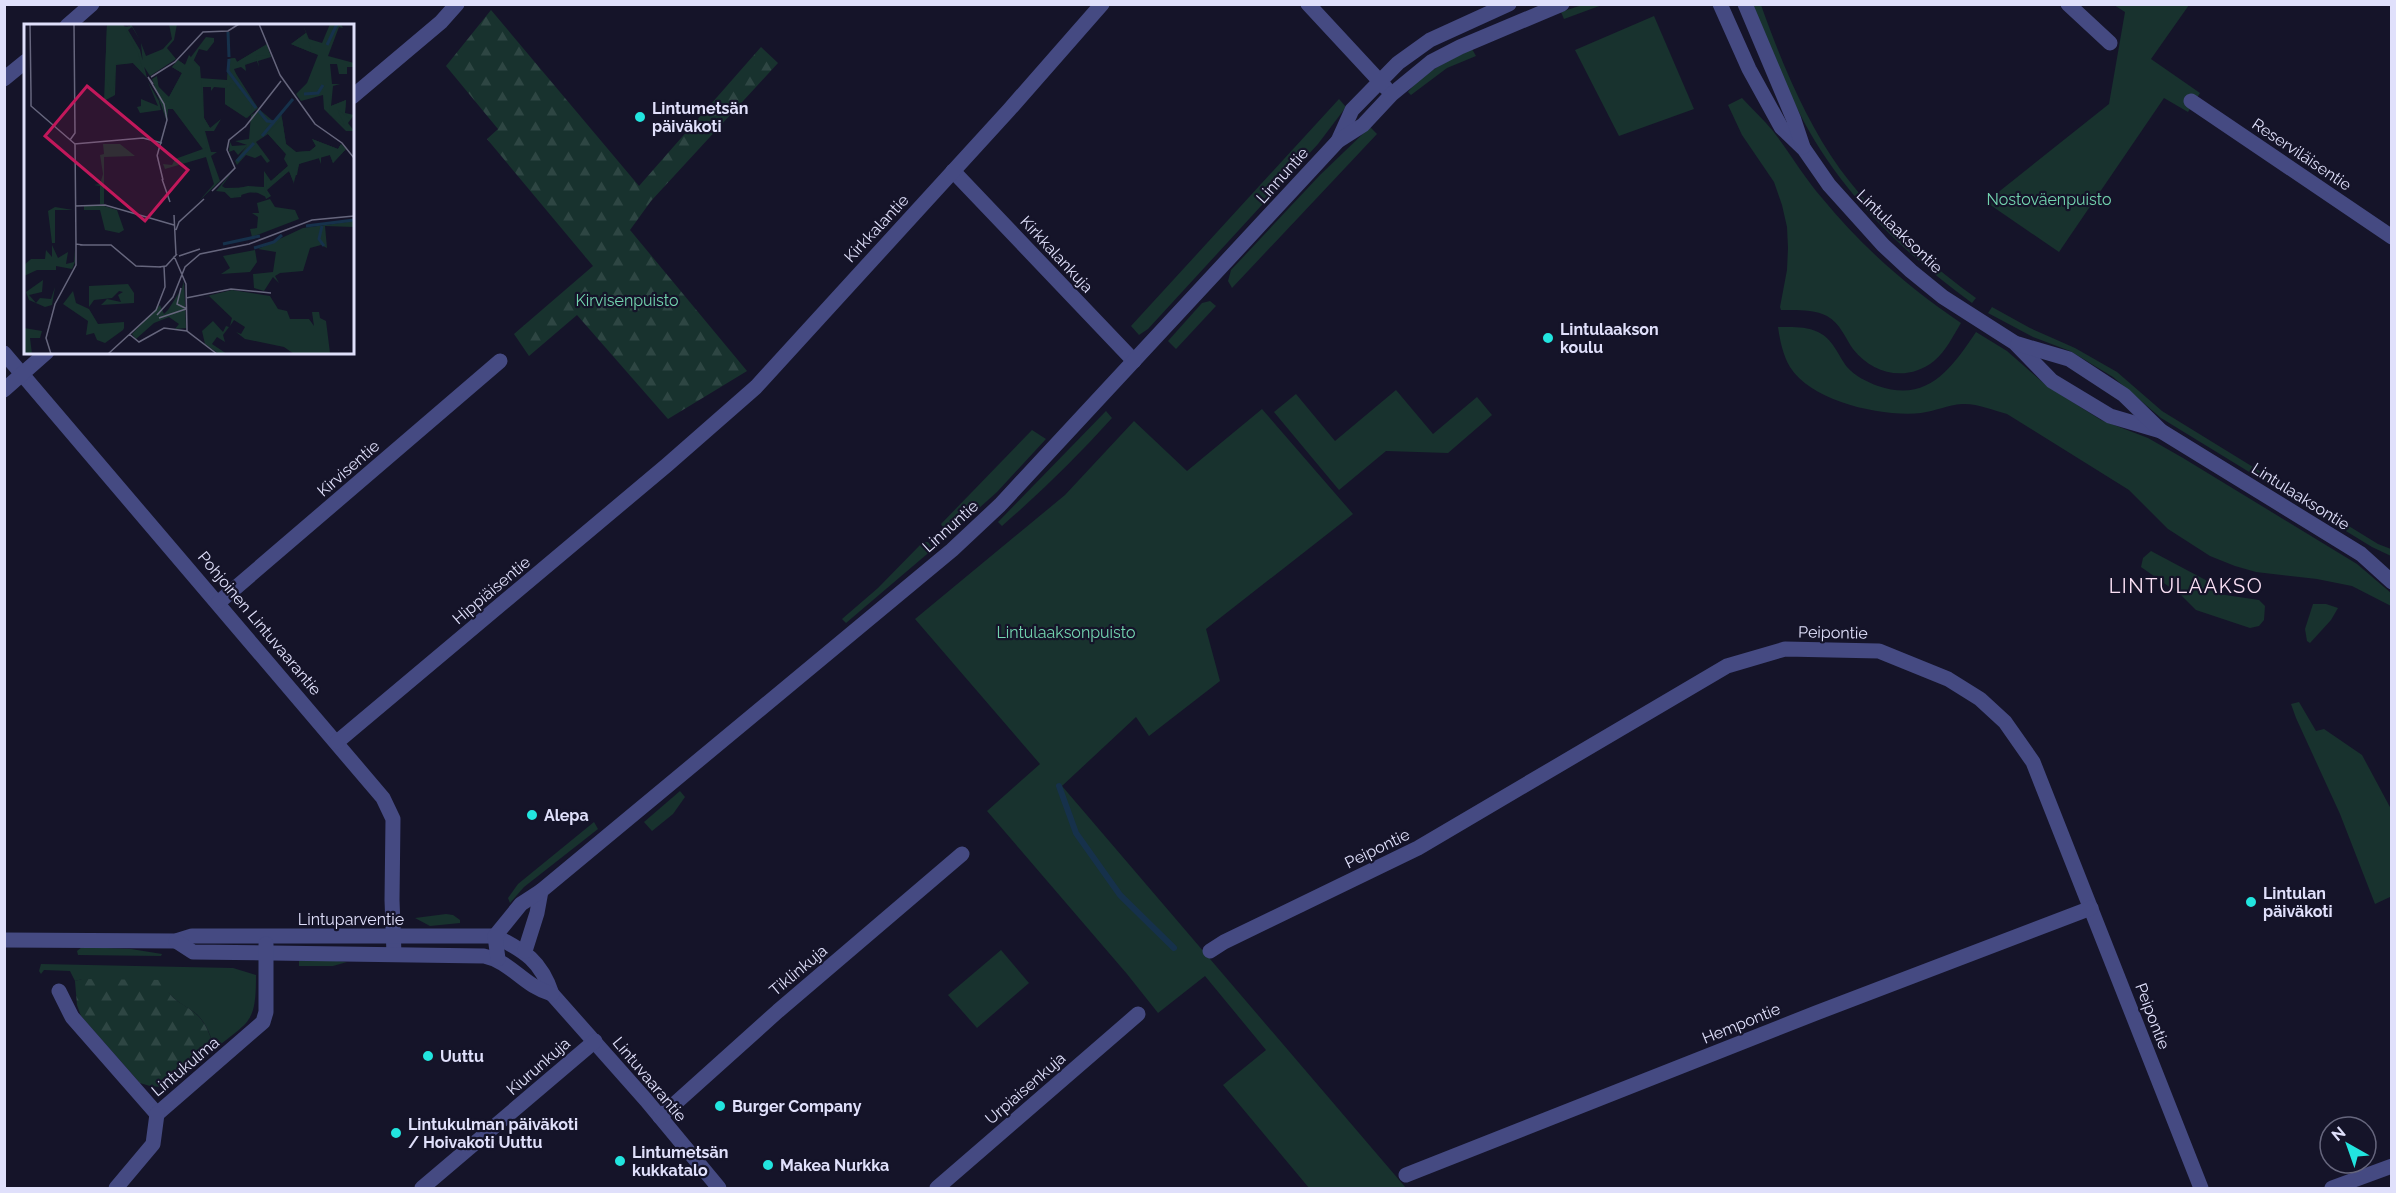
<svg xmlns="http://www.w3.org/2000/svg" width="2396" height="1193" viewBox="0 0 2396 1193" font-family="Raleway,sans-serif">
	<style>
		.green { fill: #18322e }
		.forest { fill: url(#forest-firs) }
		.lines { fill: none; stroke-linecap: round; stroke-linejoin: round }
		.stream { stroke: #16314b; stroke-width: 6 }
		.minor { stroke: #454a82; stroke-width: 15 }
		.poi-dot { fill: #22e5df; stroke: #151429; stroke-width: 2 }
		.labels { text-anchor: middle; stroke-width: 4.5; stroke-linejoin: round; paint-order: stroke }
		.poi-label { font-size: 16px; font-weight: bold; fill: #e0e0fb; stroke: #151429; text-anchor: start }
		.street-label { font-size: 16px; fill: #e0e0fb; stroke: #151429 }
		.park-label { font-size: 16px; fill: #73d4af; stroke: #151429 }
		.quarter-label { font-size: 20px; letter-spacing: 1.5px; fill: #fbe1f5; stroke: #151429 }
		.inset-river { fill: none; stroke: #16314b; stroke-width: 3 }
		.inset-road { fill: none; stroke: #66667d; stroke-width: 1.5 }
		.view { fill: #c2185b; fill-opacity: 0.15; stroke: #c2185b; stroke-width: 3 }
		.inset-edge { fill: none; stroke: #e0e0fb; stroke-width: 3 }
	</style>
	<defs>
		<pattern id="forest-firs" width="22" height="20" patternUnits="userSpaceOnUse" patternTransform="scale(1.5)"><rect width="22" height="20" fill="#18322e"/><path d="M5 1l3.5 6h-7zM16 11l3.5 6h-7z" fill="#2e4643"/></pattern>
	</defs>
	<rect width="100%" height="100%" fill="#151429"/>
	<g class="green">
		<polygon points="1582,5 1602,5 1564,19 1561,12"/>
		<path d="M 1751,5 L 1761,5 C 1781,61 1805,120 1840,169 C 1878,220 1925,261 1976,298 L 1972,303 C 1905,254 1844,196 1804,122 C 1784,84 1768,44 1751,5 Z"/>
		<polygon points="2114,5 2189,5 2151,59 2200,93 2188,112 2164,98 2059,252 1986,202 2109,104 2125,12"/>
		<polygon points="1654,16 1694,109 1619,136 1575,50"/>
		<path d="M 1472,49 L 1476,56 L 1447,68 L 1411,95 L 1408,92 C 1425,71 1448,61 1472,49 Z"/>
		<path d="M 1742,98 C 1752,109 1764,120 1773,131 C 1790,153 1804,177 1822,198 C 1862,247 1909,288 1961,323 C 1953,336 1946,351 1934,361 C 1908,382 1873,375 1853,349 C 1845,338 1841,324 1827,316 C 1814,309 1795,310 1781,310 L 1780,307 L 1787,270 L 1788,248 L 1787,227 L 1782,205 L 1774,182 L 1742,135 L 1728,105 Z"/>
		<polygon points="1339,99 1346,107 1318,144 1148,329 1139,335 1131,326"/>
		<polygon points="1370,127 1377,134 1232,288 1228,281 1231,270 1320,175"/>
		<polygon points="1210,301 1216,306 1176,349 1168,341 1202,303"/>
		<polygon points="1992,307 2030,328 2075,348 2117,372 2162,411 2378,544 2391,549 2391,556 2372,547 2161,418 2113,377 2070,351 2033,337 1988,313"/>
		<path d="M 1778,327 C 1792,327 1805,326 1818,332 C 1833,339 1838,355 1847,367 C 1855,376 1867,382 1878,386 C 1928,403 1951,369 1976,332 L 2007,351 L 2047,386 L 2101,420 L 2148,438 L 2183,458 L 2357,564 L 2391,593 L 2391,606 L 2352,586 L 2317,579 L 2256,572 L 2235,566 L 2210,556 L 2168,529 L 2129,490 L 2007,414 C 1993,410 1976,403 1962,404 C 1948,405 1935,411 1921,413 C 1882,417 1812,402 1790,367 C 1783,355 1780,341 1778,327 Z"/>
		<polygon points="1396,390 1433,434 1477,397 1492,415 1448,453 1386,451 1339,490 1274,412 1296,394 1335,441"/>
		<polygon points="1262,409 1353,514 1206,629 1220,681 1149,736 1136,717 1062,786 1406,1188 1309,1188 1223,1085 1266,1050 1205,976 1158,1013 1127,974 987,811 1040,764 915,619 1065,495 1134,421 1187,471"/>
		<path d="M 1106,411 L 1112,418 C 1078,456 1041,492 1002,526 L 998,522 Z"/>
		<polygon points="1032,430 1046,439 997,492 948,536 941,524"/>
		<polygon points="923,542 928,542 933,549 846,623 842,619 878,588"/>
		<polygon points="2151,551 2213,584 2219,594 2259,600 2265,606 2264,620 2259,626 2250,628 2196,610 2181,595 2141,567 2143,558"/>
		<polygon points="2313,604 2326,604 2338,608 2331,620 2310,643 2307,641 2305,629"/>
		<polygon points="2299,702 2316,731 2324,729 2362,755 2391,809 2390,897 2375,904 2340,814 2296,718 2291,704"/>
		<polygon points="680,791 685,797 673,814 652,831 644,822"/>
		<polygon points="594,822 598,829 524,887 510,903 508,898 518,884"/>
		<polygon points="446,914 453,915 460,920 460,923 430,926 415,918"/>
		<polygon points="82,947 131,949 162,954 161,956 78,955 77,951"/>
		<polygon points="1001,950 1029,983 977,1028 948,995"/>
		<polygon points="299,957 347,962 333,966 299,966"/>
		<path d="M 41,964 L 233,968 L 256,975 C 256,1024 250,1020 215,1049 C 210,1035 206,1021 194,1012 C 184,1005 175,1001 167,991 L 83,979 L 75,981 L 70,971 L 44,970 L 41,974 L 39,971 Z"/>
	</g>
	<g class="forest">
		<polygon points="491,10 639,186 761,47 778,63 651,201 630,230 747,371 668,419 577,315 529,356 514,334 593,266 487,139 498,129 446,66"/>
		<path d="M 82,979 L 164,980 C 169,1001 179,1000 195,1013 C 206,1022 210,1036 215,1049 L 174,1083 L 162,1087 L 150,1086 L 140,1083 L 81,1016 L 77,1005 L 75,981 Z"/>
	</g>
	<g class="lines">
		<polyline class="stream" points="1059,786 1076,833 1120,895 1174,948"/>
		<g class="minor">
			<polyline points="1308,4 1386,88"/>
			<polyline points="1720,4 1749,69 1781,127 1804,149 1829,185 1883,245 1911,271 1943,297 2015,343 2052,381 2110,416 2161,431"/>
			<polyline points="1745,4 1794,120 1803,147"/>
			<polyline points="2068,4 2110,43"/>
			<polyline points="67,26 92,4"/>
			<polyline points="4,79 26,61"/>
			<polyline points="352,97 441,22 457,4"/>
			<polyline points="2191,101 2392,237"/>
			<polyline points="1338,141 1352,110 1398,63 1430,40 1509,4"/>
			<polyline points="953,171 1134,361"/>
			<polyline points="2018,344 2069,359 2124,395 2161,431 2361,554 2392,582"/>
			<polyline points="4,353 383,798 393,819 392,900 394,954"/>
			<polyline points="4,390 47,352"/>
			<polyline points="219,602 500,361"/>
			<polyline points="337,742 667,465 756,387 1009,110 1102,4"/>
			<path d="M 4,940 L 176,941 L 192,936 L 495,936 C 525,951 541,961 552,994 L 646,1100 L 719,1188"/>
			<path d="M 176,941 L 193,952 L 484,956 C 512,962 523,986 552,994"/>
			<polyline points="525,951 537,913 541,891"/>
			<polyline points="1210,951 1224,942 1418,848 1727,666 1785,649 1879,651 1948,679 1980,699 2005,722 2033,762 2201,1188"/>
			<polyline points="498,959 495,936 521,904 541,891 952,550 1000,505 1338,141 1363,125 1392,94 1431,62 1460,47 1562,4"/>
			<polyline points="59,991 72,1017 157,1114"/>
			<polyline points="157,1114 263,1022 266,1012 266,944"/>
			<polyline points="660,1117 778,1011 962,854"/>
			<polyline points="1406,1175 1816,1013 2091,908"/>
			<polyline points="116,1188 153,1144 157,1114"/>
			<polyline points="422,1188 595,1041"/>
			<polyline points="937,1188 1138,1014"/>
			<polyline points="2332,1188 2392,1166"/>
		</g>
	</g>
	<g class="poi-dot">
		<circle cx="640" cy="117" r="6"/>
		<circle cx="1548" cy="338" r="6"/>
		<circle cx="532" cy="815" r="6"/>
		<circle cx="2251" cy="902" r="6"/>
		<circle cx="428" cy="1056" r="6"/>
		<circle cx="720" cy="1106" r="6"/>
		<circle cx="396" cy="1133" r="6"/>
		<circle cx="620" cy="1161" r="6"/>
		<circle cx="768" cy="1165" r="6"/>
	</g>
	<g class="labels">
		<g class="poi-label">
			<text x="652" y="114">Lintumetsän<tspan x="652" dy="18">päiväkoti</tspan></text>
			<text x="1560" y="335">Lintulaakson<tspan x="1560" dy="18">koulu</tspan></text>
			<text x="544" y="821">Alepa</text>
			<text x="2263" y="899">Lintulan<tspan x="2263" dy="18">päiväkoti</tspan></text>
			<text x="440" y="1062">Uuttu</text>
			<text x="732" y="1112">Burger Company</text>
			<text x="408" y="1130">Lintukulman päiväkoti<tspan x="408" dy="18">/ Hoivakoti Uuttu</tspan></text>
			<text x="632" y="1158">Lintumetsän<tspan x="632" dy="18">kukkatalo</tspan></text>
			<text x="780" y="1171">Makea Nurkka</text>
		</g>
		<g class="street-label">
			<text transform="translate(2302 154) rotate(34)" y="6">Reserviläisentie</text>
			<text transform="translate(1282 175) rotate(-48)" y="6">Linnuntie</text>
			<text transform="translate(876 228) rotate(-47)" y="6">Kirkkalantie</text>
			<text transform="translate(1900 231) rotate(44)" y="6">Lintulaaksontie</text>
			<text transform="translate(1057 254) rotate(47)" y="6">Kirkkalankuja</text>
			<text transform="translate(348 468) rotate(-41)" y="6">Kirvisentie</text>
			<text transform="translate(2301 496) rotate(32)" y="6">Lintulaaksontie</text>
			<text transform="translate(950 526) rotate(-42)" y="6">Linnuntie</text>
			<text transform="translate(491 590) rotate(-40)" y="6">Hippiäisentie</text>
			<text transform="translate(260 623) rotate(50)" y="6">Pohjoinen Lintuvaarantie</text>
			<text transform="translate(1833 632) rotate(1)" y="6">Peipontie</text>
			<text transform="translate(1377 848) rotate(-26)" y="6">Peipontie</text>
			<text x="351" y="925">Lintuparventie</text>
			<text transform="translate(798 970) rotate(-40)" y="6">Tiklinkuja</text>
			<text transform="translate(2153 1016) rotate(69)" y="6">Peipontie</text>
			<text transform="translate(1741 1023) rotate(-22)" y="6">Hempontie</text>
			<text transform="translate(185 1066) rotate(-40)" y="6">Lintukulma</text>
			<text transform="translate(538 1066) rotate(-41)" y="6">Kiurunkuja</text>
			<text transform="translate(650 1079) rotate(50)" y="6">Lintuvaarantie</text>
			<text transform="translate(1025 1088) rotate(-41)" y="6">Urpiaisenkuja</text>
		</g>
		<g class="park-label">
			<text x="2049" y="205">Nostoväenpuisto</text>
			<text x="627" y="306">Kirvisenpuisto</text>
			<text x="1066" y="638">Lintulaaksonpuisto</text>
		</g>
		<g class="quarter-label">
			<text x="2186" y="593">LINTULAAKSO</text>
		</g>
	</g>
	<g transform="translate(24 24)">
		<rect width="330" height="330" fill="#151429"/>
		<path d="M 83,0 L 104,3 L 103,0 L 105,3 L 107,0 L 116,16 L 108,3 L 104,6 L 116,26 L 123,54 L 109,39 L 92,41 L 91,71 L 80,77 ZM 145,0 L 153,0 L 150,16 L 143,24 L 152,35 L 126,52 L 119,41 L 117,19 L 122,32 L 139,25 L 148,15 ZM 306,0 L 317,0 L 319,4 L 315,3 L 304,32 L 330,39 L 330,43 L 323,43 L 323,50 L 315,50 L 313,40 L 306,40 L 308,60 L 316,60 L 309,62 L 307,82 L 322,76 L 321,89 L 330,91 L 324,99 L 330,107 L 322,107 L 300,85 L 299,71 L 277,77 L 272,70 L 283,59 L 294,31 L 267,20 L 282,9 L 279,1 L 285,15 L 298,19 ZM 243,20 L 247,33 L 234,37 L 235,43 L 233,37 L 209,45 L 234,84 L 223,94 L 201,80 L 201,64 L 190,63 L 187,67 L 187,63 L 179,63 L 180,94 L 186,104 L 197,95 L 190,107 L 181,107 L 187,128 L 193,128 L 187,132 L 196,157 L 175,177 L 190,160 L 182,133 L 141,145 L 139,140 L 148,141 L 151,135 L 179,125 L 149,85 L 144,85 L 143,98 L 128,55 L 133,52 L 135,66 L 145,73 L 158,49 L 148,43 L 154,36 L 161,41 L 165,31 L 176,43 L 175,54 L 203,56 L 204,35 L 211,34 L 213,38 ZM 236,86 L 249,97 L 257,88 L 262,120 L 272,128 L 286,127 L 292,122 L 288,115 L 314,125 L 317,120 L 322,125 L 309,139 L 306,131 L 297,132 L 297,140 L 294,132 L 275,140 L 273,151 L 269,151 L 270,160 L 265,147 L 243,166 L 247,172 L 242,175 L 240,169 L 218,168 L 217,173 L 207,174 L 201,168 L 192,167 L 211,144 L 198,162 L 201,164 L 240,163 L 240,147 L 247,157 L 264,142 L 260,135 L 262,130 L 244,110 L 232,118 L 246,137 L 243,139 L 237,131 L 231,134 L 222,131 L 213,141 L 211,137 L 223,122 L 214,131 L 210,126 L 205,128 L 206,118 L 208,122 L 223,121 L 211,117 L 225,115 L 227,91 ZM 79,120 L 96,120 L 111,132 L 80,133 L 80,180 L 76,180 L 76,162 L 70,161 L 76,160 L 79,150 L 76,131 L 80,130 ZM 31,183 L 49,186 L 31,186 L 31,219 L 28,219 L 24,187 ZM 28,221 L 34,234 L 44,228 L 42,240 L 50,238 L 50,226 L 51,238 L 48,245 L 32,242 L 32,246 L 13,246 L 0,252 L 0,241 L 7,235 L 21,235 L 22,226 L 28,233 ZM 160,257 L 162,304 L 151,305 L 155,300 L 145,293 L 130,299 L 112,315 L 108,310 L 136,281 L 140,290 L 144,286 L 156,267 L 156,271 ZM 49,267 L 52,279 L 65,285 L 74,300 L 100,298 L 100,291 L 100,304 L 99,306 L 81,319 L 73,316 L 70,309 L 62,311 L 64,297 L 39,280 ZM 0,304 L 18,307 L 16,314 L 6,314 L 8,330 L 0,330 Z" fill="#18322e"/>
		<path d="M 83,0 L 99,0 L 114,29 L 120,50 L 109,39 L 92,40 L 89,73 L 81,53 ZM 282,9 L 287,26 L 289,29 L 267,20 ZM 182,13 L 190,14 L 190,18 L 183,27 L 175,25 L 169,38 L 176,43 L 180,94 L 186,104 L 180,106 L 184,123 L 179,125 L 149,85 L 145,85 L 146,78 L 139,76 L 132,60 L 145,73 L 158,49 L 148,43 L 154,36 L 161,41 ZM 242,21 L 246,31 L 232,32 L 233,35 L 221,40 L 222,47 L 217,43 L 210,45 L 216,60 L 204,46 L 204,35 L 211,34 L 213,38 ZM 124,58 L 135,77 L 137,86 L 116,89 L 113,83 L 117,82 L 117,75 L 134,82 ZM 208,59 L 227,76 L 228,86 L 222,94 L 201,80 L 201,64 ZM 307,70 L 307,82 L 322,76 L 321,89 L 326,95 L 313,85 L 321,102 L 305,90 ZM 258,95 L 262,120 L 272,128 L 286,127 L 292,122 L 288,115 L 314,125 L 317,120 L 322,125 L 309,139 L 306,131 L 275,140 L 270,158 L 265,147 L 242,166 L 243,156 L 247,157 L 264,142 L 262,130 L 243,109 ZM 224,162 L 240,163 L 244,174 L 230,167 L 207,174 L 200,167 ZM 246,175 L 251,183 L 271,186 L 275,195 L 228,213 L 226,205 L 233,204 L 234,193 L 228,189 L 235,189 L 233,179 ZM 77,181 L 93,186 L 100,206 L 95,209 L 81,206 L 76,186 L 60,186 L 60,182 ZM 330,197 L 330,203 L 301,202 L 303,224 L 297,221 L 286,224 L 279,247 L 256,249 L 251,252 L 255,259 L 249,253 L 240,267 L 230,264 L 229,250 L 249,248 L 252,228 L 234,225 L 279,204 ZM 231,226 L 233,238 L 226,248 L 197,250 L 206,244 L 199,232 ZM 19,256 L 18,268 L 5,271 L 12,279 L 16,274 L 27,275 L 31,263 L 28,281 L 21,283 L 5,276 L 2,268 ZM 104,260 L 110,269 L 110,279 L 77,281 L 83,275 L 97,278 L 94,271 L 99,268 L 95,267 L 88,274 L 70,276 L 65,283 L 65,262 ZM 208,266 L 246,272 L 254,285 L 263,287 L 266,295 L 285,295 L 290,302 L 288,288 L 295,288 L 296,294 L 302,297 L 306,329 L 270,330 L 260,323 L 221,315 L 212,308 L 217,310 L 221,303 L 210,296 L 206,302 L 208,294 L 185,272 L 178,274 L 187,271 ZM 189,297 L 199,308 L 202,302 L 205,303 L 199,311 L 201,318 L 193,313 L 188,320 L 203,330 L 195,330 L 181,320 L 178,307 Z" fill="#18322e"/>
		<path class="inset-river" d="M 204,8 L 205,33M 303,21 L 313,0M 205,35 L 204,47 L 232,84M 280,70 L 294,69 L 299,61M 235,87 L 243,97 L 251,98M 238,112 L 269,75M 213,137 L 230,119M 282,202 L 330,196M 298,202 L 295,215 L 300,222M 199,220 L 236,212M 230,224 L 250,218 L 258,211"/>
		<path class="inset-road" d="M 6,0 L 7,70M 235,0 L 256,51M 256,51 L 291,100 L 318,119 L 330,134M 127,53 L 151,38 L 179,8 L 204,7 L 215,0M 129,60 L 124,53 L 140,80 L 143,96 L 133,132M 7,69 L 7,82 L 51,120 L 52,220M 221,103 L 257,57M 46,116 L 51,109 L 50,0M 50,120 L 119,114 L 138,119M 133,131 L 139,156M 138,155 L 146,178M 188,167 L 211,144 L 203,126 L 205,116 L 222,102M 51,182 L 81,181 L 150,201M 150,191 L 152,231M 152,206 L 155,198 L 180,175M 56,221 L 87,221 L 112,242 L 137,243M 150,232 L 162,260 L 163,307 L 193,330M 155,232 L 176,225M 135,243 L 142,242 L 153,230M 157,264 L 153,280 L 163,285M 162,274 L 207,265 L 247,269M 133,291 L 149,273 L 161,243 L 176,230 L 225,220 L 288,196 L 330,192M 135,294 L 162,285M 105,310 L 115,318 L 140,304 L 163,307M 27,330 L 22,314 L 31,280 L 52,241 L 52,220 L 59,221M 84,330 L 132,286 L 141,263 L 140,242"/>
		<path class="view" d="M 63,62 L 164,146 L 121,197 L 21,112 Z"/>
		<rect width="330" height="330" class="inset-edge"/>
	</g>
	<rect width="2396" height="1193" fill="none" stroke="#e0e0fb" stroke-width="12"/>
	<g transform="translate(2348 1145) rotate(320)"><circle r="28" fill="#151429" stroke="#66667d" stroke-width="1.5"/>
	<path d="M0-4.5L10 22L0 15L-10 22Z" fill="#22e5df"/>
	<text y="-9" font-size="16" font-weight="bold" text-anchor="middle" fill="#e0e0fb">N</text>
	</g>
</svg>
